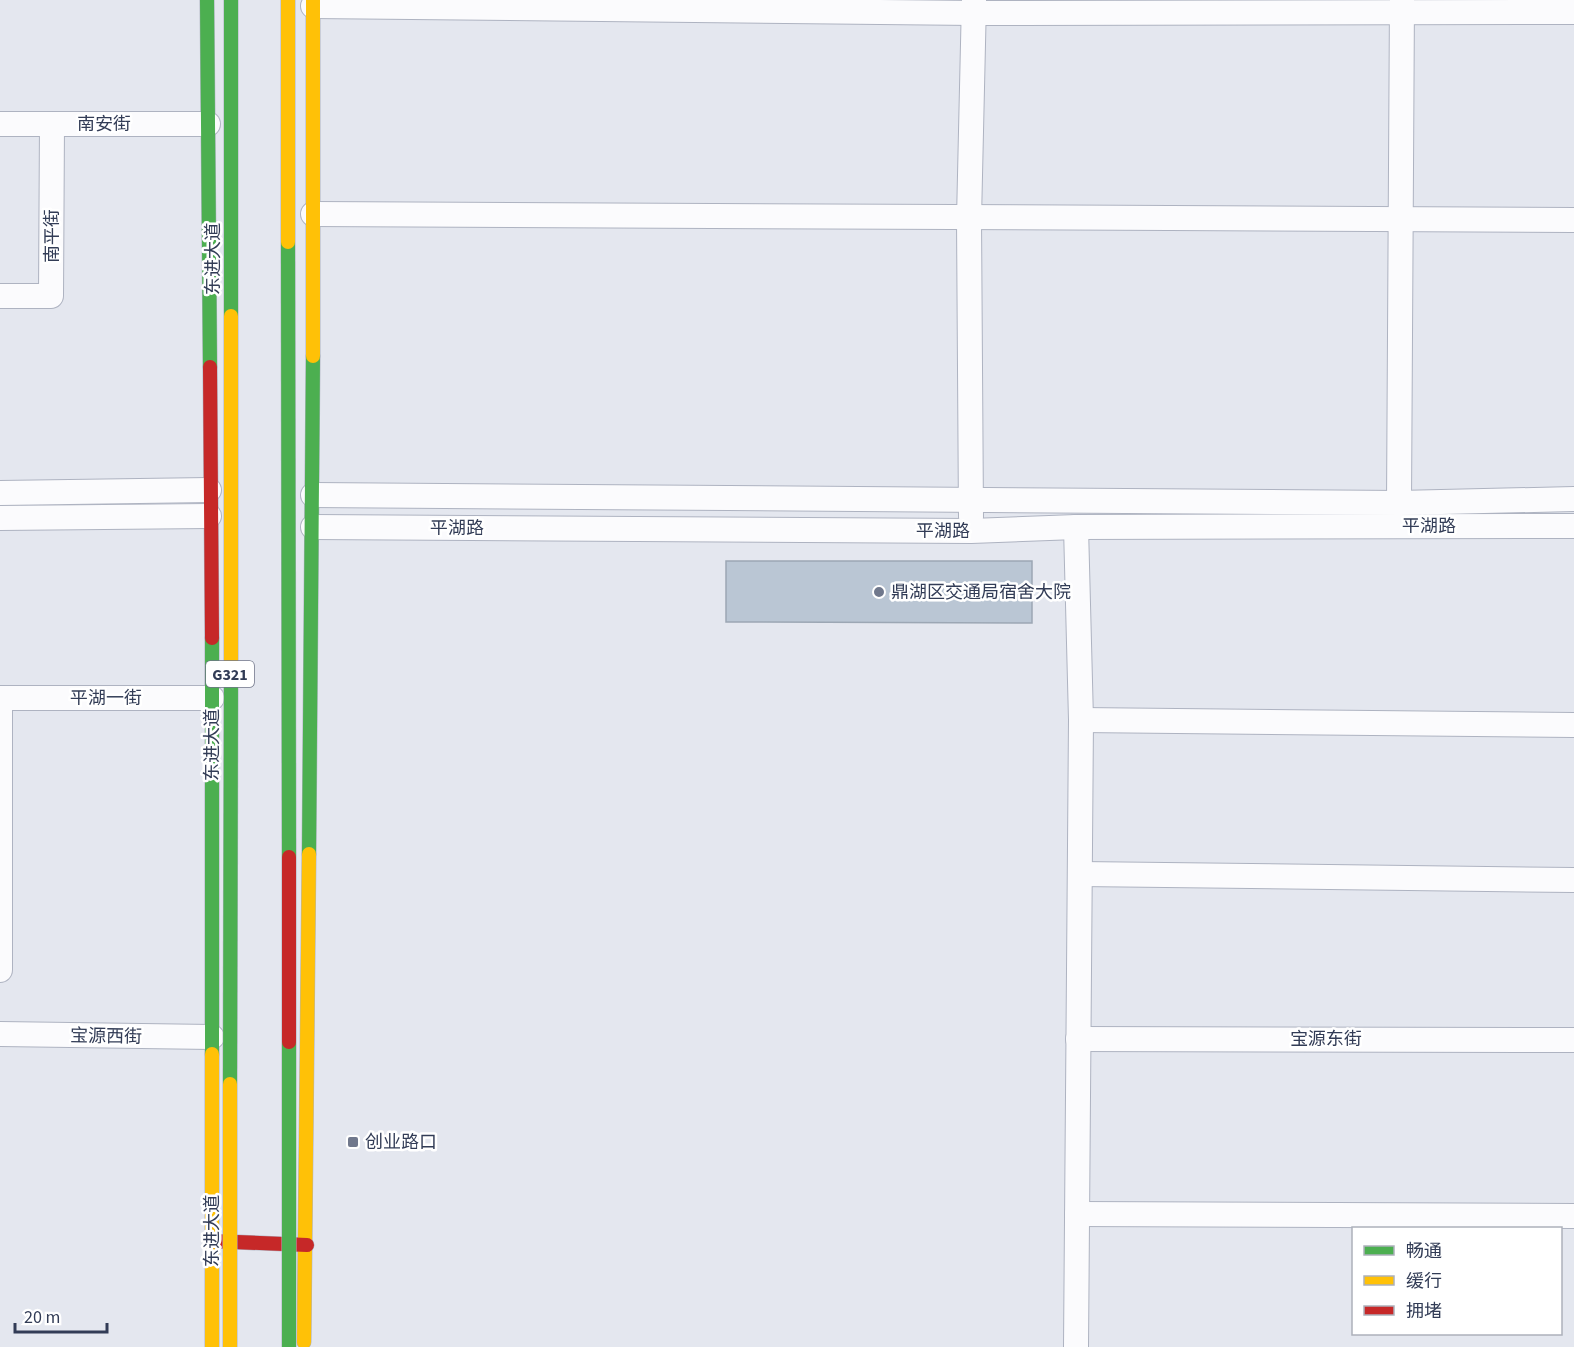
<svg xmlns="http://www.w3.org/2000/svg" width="1574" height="1347" viewBox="0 0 1574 1347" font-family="'Source Sans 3','Noto Sans SC',sans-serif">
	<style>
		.building { fill: #bac6d4; stroke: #9ca7b4; stroke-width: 1.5 }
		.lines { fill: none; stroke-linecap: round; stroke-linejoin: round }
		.street-casing { stroke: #aeb3c1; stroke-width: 26 }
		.fast-casing { stroke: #aeb3c1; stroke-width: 15 }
		.slow-casing { stroke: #aeb3c1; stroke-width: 15 }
		.jam-casing { stroke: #aeb3c1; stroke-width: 15 }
		.street { stroke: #fbfbfd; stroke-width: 24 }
		.fast { stroke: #4caf50; stroke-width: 14 }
		.slow { stroke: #ffc107; stroke-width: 14 }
		.jam { stroke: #c62828; stroke-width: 14 }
		.fast-bridge-casing { stroke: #aeb3c1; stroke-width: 15; stroke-linecap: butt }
		.slow-bridge-casing { stroke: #aeb3c1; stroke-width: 15; stroke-linecap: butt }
		.jam-bridge-casing { stroke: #aeb3c1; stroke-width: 15; stroke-linecap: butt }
		.fast-bridge { stroke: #4caf50; stroke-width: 14 }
		.slow-bridge { stroke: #ffc107; stroke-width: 14 }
		.jam-bridge { stroke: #c62828; stroke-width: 14 }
		.poi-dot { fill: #70788c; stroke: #fff; stroke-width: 2 }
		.labels { text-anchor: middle; stroke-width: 5; stroke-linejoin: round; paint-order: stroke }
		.shield { fill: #fff; stroke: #707689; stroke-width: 1.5 }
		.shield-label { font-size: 16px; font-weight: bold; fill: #323c56 }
		.street-label { font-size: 18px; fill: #323c56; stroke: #fff }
		.poi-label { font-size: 18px; fill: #323c56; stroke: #fff; text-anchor: start }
	</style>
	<rect width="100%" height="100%" fill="#e4e7ef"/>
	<polygon class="building" points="726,561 1032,561 1032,623 726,622"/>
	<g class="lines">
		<g class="street-casing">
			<g id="street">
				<polyline points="313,6 974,13 1574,12"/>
				<polyline points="0,124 208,124"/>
				<polyline points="313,214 1574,220"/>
				<polyline points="0,296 51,296 52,124"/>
				<polyline points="0,493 209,490"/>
				<polyline points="313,495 1399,503 1574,499"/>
				<polyline points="1399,503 1402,0"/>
				<polyline points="971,517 969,219 974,0"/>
				<polyline points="0,518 209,516"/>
				<polyline points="313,527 971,531 1076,527 1574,526"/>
				<polyline points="0,698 212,698"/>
				<polyline points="1081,720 1574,725"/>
				<polyline points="1080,874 1574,880"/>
				<polyline points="0,970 0,698"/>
				<polyline points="0,1034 212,1037"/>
				<polyline points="1078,1039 1574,1040"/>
				<polyline points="1077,1214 1574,1216"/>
				<polyline points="1076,1347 1081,720 1076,527"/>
			</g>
		</g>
		<g class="fast-casing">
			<g id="fast">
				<polyline points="207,0 210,367"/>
				<polyline points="212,638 212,1054"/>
				<polyline points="309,854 313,356"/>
			</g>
		</g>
		<g class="slow-casing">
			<g id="slow">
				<polyline points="313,0 313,356"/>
				<polyline points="212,1054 212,1347"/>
				<polyline points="304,1342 309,854"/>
			</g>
		</g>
		<g class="jam-casing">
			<g id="jam">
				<polyline points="210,367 212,638"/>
				<polyline points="211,1241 307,1245"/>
			</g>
		</g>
		<use href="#street" class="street"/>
		<use href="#fast" class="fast"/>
		<use href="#slow" class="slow"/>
		<use href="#jam" class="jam"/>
		<g class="fast-bridge-casing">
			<g id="fast-bridge">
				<polyline points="288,242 289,857"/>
				<polyline points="231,316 231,0"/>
				<polyline points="289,1042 289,1347"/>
				<polyline points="230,1084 231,673"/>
			</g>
		</g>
		<g class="slow-bridge-casing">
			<g id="slow-bridge">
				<polyline points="288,0 288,242"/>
				<polyline points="231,673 231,316"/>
				<polyline points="230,1347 230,1084"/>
			</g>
		</g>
		<g class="jam-bridge-casing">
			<polyline id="jam-bridge" points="289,857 289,1042"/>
		</g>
		<use href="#fast-bridge" class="fast-bridge"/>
		<use href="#slow-bridge" class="slow-bridge"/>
		<use href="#jam-bridge" class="jam-bridge"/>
	</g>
	<g class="poi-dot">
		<circle cx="879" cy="592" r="6"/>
		<rect x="347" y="1136" width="12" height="12" rx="3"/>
	</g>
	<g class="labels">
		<rect class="shield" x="206" y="661" width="48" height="26" rx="4.5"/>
		<g class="shield-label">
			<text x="230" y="680">G321</text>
		</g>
		<g class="street-label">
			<text x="104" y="130">南安街</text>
			<text transform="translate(52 236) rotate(-90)" y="6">南平街</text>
			<text transform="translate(213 259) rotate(-90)" y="6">东进大道</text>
			<text x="1429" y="532">平湖路</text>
			<text x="457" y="534">平湖路</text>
			<text x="943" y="537">平湖路</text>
			<text x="106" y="704">平湖一街</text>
			<text transform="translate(212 745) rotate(-90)" y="6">东进大道</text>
			<text transform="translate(106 1036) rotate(1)" y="6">宝源西街</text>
			<text x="1326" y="1045">宝源东街</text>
			<text transform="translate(212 1231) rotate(-90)" y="6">东进大道</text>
		</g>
		<g class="poi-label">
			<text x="891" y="598">鼎湖区交通局宿舍大院</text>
			<text x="365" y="1148">创业路口</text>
		</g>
	</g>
	<rect x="1352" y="1227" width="210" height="108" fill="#ffffff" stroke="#adb1bb" stroke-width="1.5"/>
	<rect x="1364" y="1246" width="30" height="9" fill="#4caf50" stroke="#adb1bb" stroke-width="1.5"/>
	<text x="1406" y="1257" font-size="18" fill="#323c56">畅通</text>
	<rect x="1364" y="1276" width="30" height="9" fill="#ffc107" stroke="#adb1bb" stroke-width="1.5"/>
	<text x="1406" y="1287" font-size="18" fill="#323c56">缓行</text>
	<rect x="1364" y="1306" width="30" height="9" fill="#c62828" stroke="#adb1bb" stroke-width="1.5"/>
	<text x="1406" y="1317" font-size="18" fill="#323c56">拥堵</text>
	<path d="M15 1323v9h92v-9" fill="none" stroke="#323c56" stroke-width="3"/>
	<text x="24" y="1323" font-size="18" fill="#323c56" stroke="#ffffff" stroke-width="4.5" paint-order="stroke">20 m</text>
</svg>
